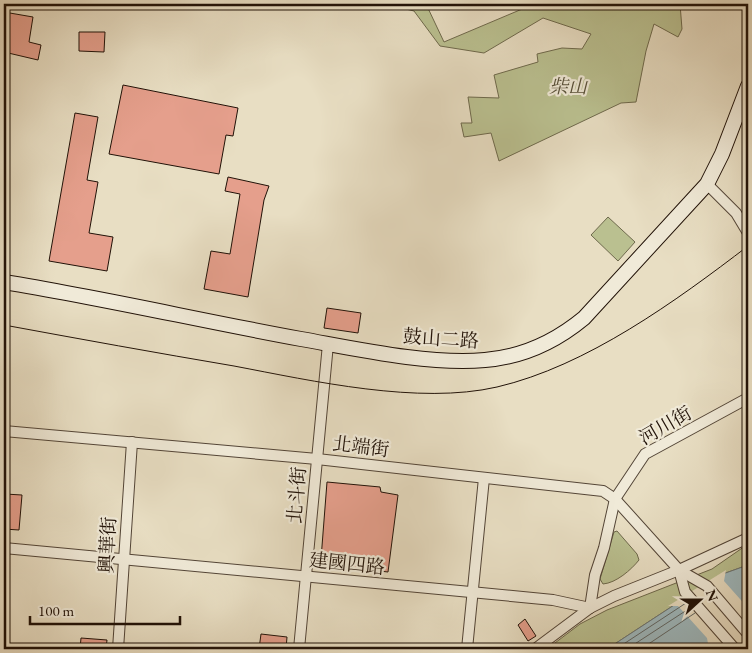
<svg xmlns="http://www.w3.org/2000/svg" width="752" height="653" viewBox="0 0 752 653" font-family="'EB Garamond','Noto Serif TC',serif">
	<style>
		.green { fill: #bac090; stroke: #6e694c }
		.water { fill: #9eb9bf; stroke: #6c7676 }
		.pier { fill: #e8dec3 }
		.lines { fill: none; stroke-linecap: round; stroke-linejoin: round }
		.shore { stroke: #606664; stroke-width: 1 }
		.building { fill: #e59f8c; stroke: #211208 }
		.street-casing { stroke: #534537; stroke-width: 12 }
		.secondary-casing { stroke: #211208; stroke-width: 16 }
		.street { stroke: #f0ead8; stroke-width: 10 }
		.secondary { stroke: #f0ead8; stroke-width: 14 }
		.tram { stroke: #211208; stroke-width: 1 }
		.labels { text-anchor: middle; stroke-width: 4.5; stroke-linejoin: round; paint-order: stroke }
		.park-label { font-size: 19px; font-style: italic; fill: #574f38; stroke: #f0ead8 }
		.street-label { font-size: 19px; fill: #211208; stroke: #f0ead8 }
	</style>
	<rect width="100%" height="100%" fill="#e8dec3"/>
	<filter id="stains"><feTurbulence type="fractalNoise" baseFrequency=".004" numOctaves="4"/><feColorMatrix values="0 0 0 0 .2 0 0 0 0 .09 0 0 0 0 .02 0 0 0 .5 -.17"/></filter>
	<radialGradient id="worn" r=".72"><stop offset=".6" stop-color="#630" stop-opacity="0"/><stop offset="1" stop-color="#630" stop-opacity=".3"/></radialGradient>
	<g class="green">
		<polygon points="386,4 426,4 444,42 534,4 680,4 682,29 678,37 654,24 646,51 636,102 621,103 499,161 491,133 464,137 461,123 472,123 468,97 499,98 494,75 538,62 537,54 562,48 582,49 591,34 543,18 484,53 440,46 414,11"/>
		<polygon points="608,217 635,242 618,261 591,235"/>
		<path d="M 617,531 L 637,554 L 639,560 C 631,570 616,583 603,584 L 600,579 L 614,532 Z"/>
		<polygon points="748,544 748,565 720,575 607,649 547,649 580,624 607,610 712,569"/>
	</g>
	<polygon class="water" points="748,565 748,649 607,649 720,575"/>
	<polygon class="pier" points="726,570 724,581 748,608 748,649 709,649 707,638 678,606 668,606"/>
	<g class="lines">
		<g class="shore">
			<polyline points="616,649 686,603"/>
			<polyline points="627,649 690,608"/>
			<polyline points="641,649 695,613"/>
		</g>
	</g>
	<g class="building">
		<polygon points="4,12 33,17 29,42 41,45 38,60 4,52"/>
		<polygon points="79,32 105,32 104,52 79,51"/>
		<polygon points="123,85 238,108 233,136 226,135 219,174 109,154"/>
		<polygon points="75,113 98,117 87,180 98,182 89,233 113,237 107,271 49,261"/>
		<polygon points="228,177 269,186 264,200 248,297 204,289 211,251 230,254 240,194 225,191"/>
		<polygon points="327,308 361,313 358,333 324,328"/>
		<polygon points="327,482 380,487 381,492 398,495 388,572 346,567 343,563 321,559"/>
		<polygon points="5,494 22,495 19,530 4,529"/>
		<polygon points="525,619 536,636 528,641 518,625"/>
		<polygon points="261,634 287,637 286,649 259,649"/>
		<polygon points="81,638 107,640 106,649 80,649"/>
	</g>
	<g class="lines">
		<g class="street-casing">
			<g id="street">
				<polyline points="707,184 736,213 748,233"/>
				<polyline points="4,431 317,459 603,491 615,499 679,570 707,586 748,634"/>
				<polyline points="4,548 481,593 553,600 590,608"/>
				<polyline points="679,570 685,592 735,649"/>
				<polyline points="590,608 595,575 604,548 615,499 645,454 748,398"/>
				<polyline points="118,649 132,442"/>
				<polyline points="299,649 328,344"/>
				<polyline points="467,649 484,478"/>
				<polyline points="535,649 590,608 614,596 679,570 748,538"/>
			</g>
		</g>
		<g class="secondary-casing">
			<path id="secondary" d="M 4,282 C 103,298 202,321 301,339 C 357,349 429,365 485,360 C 522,357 555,342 584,318 L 707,184 L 722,154 L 748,86"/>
		</g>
		<use href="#street" class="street"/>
		<use href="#secondary" class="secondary"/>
		<path class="tram" d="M 4,325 C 80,339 157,353 234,366 C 313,381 419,405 497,387 C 587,366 676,301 748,246"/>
	</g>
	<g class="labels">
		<g class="park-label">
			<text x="568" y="93">柴山</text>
		</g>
		<g class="street-label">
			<text transform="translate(441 338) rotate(4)" y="7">鼓山二路</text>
			<text transform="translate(665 425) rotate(-30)" y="7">河川街</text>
			<text transform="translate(361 446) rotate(7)" y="7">北端街</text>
			<text transform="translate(296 495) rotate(-85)" y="7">北斗街</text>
			<text transform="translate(107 545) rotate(-87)" y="7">興華街</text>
			<text transform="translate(347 563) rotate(6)" y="7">建國四路</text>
		</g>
	</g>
	<rect width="752" height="653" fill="none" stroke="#e8dec3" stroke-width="20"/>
	<rect x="5" y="5" width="742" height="643" fill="none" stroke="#211208" stroke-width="2.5"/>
	<rect x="10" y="10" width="732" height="633" fill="none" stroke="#211208"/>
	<g transform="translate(700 600) rotate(69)" stroke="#f0ead8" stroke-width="4" paint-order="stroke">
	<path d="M0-4L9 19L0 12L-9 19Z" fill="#211208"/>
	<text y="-8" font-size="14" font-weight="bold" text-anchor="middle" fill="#211208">N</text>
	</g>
	<path d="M30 616v8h150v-8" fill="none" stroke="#211208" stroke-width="2.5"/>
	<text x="38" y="616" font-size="15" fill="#211208" stroke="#f0ead8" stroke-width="4" paint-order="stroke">100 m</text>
	<rect width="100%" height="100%" filter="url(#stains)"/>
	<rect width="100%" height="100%" fill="url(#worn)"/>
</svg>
